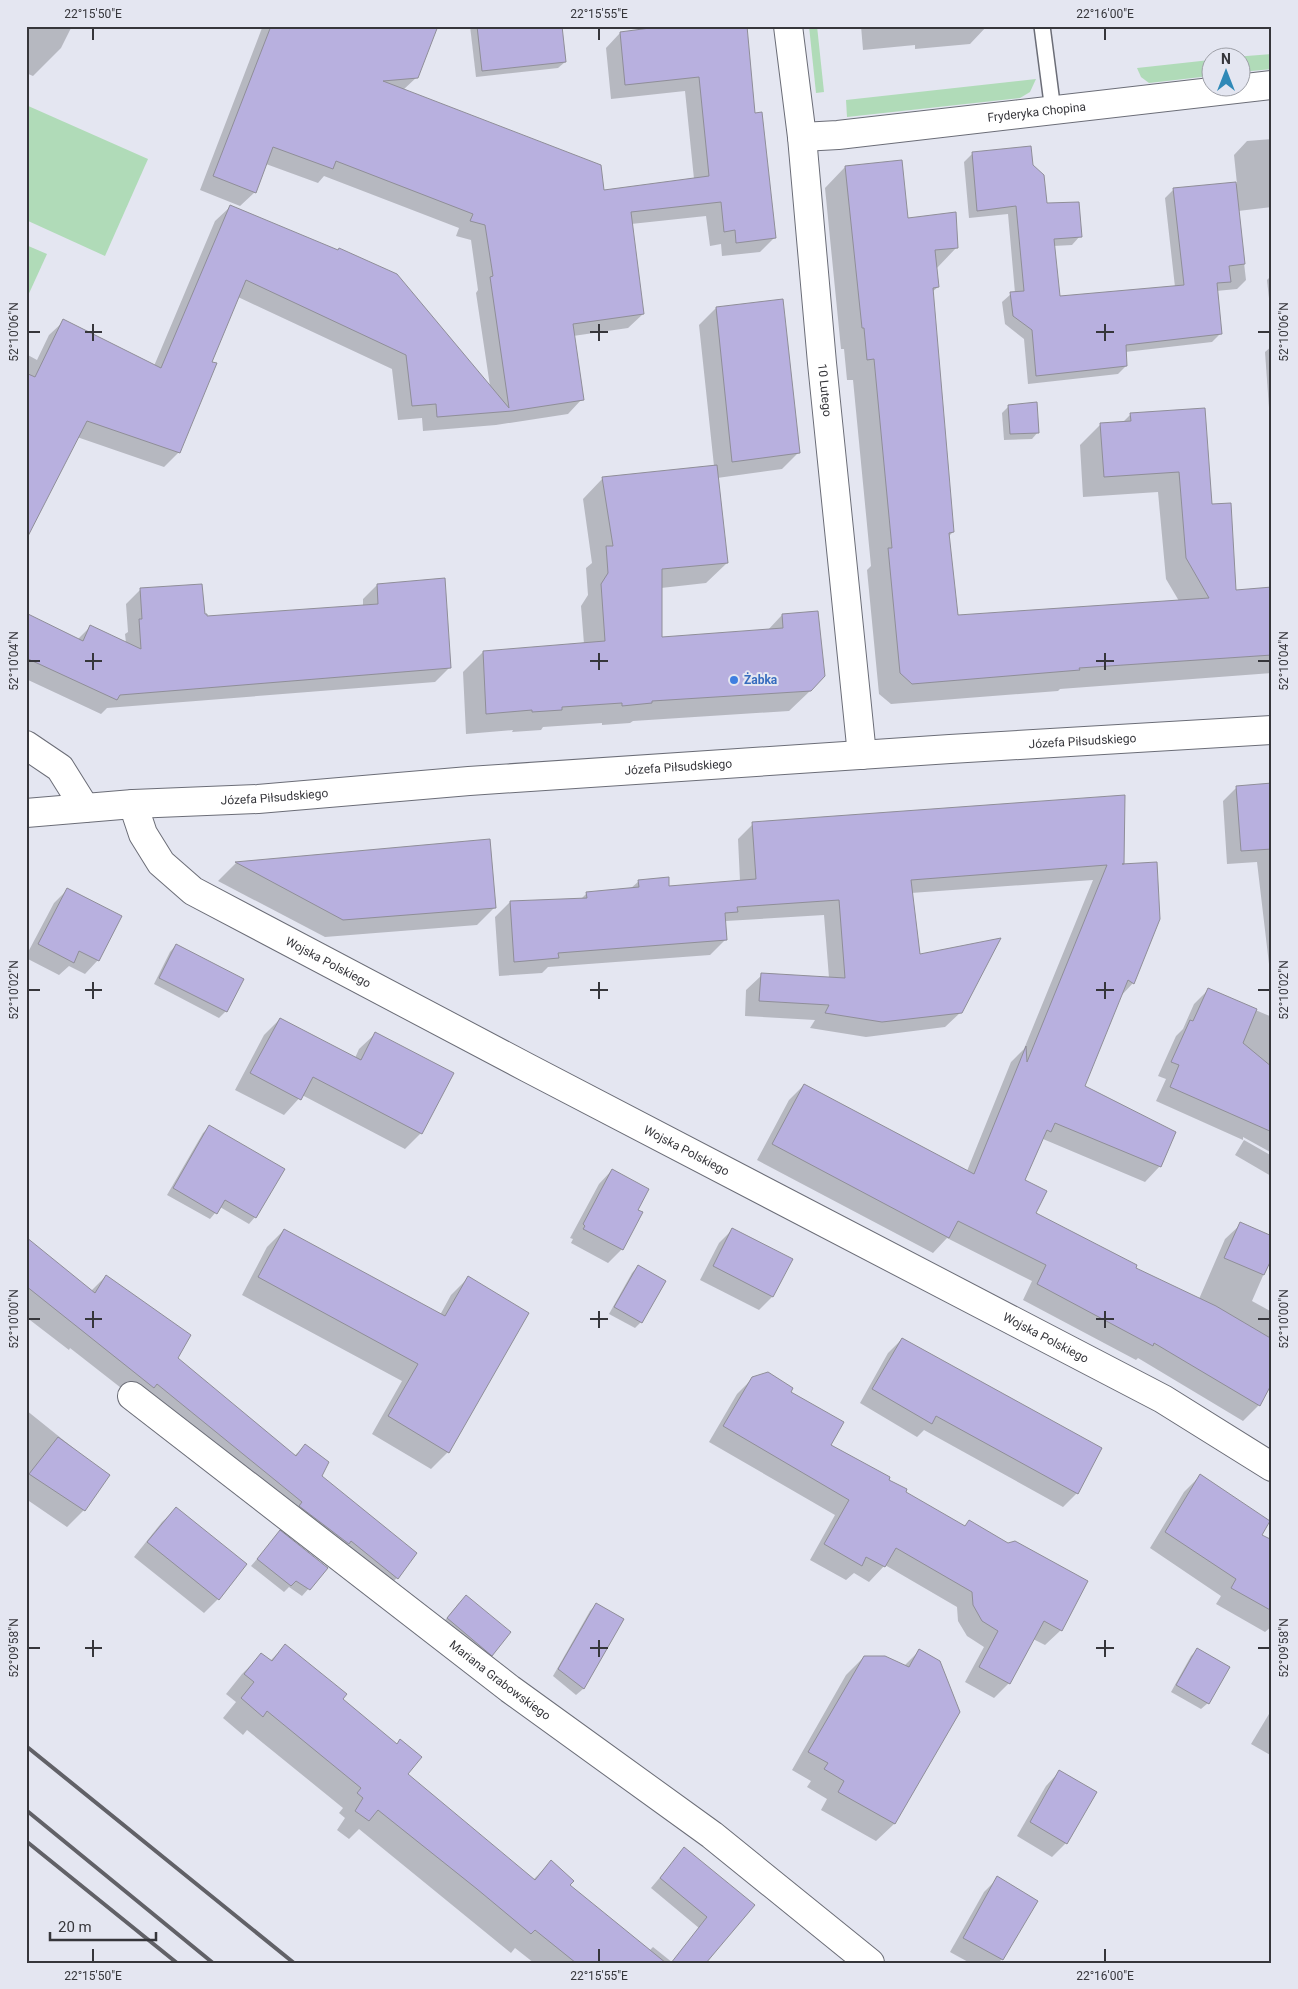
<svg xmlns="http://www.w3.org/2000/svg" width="1298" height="1989" viewBox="0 0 1298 1989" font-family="Roboto,sans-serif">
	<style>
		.green { fill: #b0dbb8 }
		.shadow { fill: #0003 }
		.building { fill: #b8b0df; stroke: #8f8e98 }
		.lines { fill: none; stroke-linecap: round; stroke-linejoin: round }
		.service-casing { stroke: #6b6d77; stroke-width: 18 }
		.minor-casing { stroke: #6b6d77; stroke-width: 30 }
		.tertiary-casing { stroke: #6b6d77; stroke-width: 30 }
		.secondary-casing { stroke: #6b6d77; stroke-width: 30 }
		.service { stroke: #fff; stroke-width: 15 }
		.minor { stroke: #fff; stroke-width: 28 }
		.tertiary { stroke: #fff; stroke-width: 28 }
		.secondary { stroke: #fff; stroke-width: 28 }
		.rail { stroke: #616167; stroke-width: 4 }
		.ticks { fill: none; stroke: #36363b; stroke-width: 2 }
		.shop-dot { fill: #3f7fe0; stroke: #e4e6f1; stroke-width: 2 }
		.labels { text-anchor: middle; stroke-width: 4; stroke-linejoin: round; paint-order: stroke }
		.street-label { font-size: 12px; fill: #36363b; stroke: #e4e6f1 }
		.shop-label { font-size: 12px; font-weight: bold; fill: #366cbe; stroke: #e4e6f1; text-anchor: start }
		.neatline { fill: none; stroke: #36363b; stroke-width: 2 }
		.ticks-label { font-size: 12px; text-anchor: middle; fill: #36363b }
	</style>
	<rect width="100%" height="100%" fill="#e4e6f1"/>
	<g class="green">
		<polygon points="809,26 817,26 824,92 816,93"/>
		<polygon points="1272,54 1272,69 1241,72 1240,58 1234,57"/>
		<polygon points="1210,60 1210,76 1149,83 1141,77 1137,68"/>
		<polygon points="1036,79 1030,92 1020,98 847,117 846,100"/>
		<polygon points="26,105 148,159 105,256 26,220"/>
		<polygon points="26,245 47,254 26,300"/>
	</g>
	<g class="shadow">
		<polygon points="26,26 72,26 61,48 33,76 26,73"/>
		<polygon points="257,26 437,26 417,77 403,90 603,191 694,179 685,91 611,99 606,48 620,33 650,28 754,114 775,237 760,252 722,256 721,244 710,246 706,216 631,224 643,314 628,328 573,336 582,399 568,414 496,425 423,431 422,418 398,420 392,369 238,297 210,362 179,452 164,467 77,437 26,537 26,354 37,360 49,335 64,321 154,366 215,221 230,207 490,386 476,293 478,290 471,240 456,236 459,228 324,176 318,183 266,164 255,192 240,206 200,190 262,28"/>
		<polygon points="470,26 561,27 565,62 558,68 476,77"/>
		<polygon points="861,26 987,26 970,44 915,49 915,45 863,50"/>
		<polygon points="1272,139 1272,207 1238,211 1246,280 1237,289 1216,291 1220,334 1212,342 1125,352 1126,366 1118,374 1028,384 1024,339 1005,324 1002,302 1011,294 1015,293 1008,214 969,218 964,162 973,153 1032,166 1046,205 1080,236 1072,245 1053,246 1059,298 1175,287 1165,198 1174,189 1237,184 1234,155 1247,141"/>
		<polygon points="845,167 907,219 957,247 936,269 938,287 932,292 953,532 949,536 957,617 1179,601 1166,579 1158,492 1083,497 1080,445 1101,424 1122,423 1131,414 1211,506 1235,591 1272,588 1272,673 1060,689 1058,691 891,704 879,694 867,570 871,566 853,380 847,380 844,349 841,349 825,188"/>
		<polygon points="1272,275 1272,326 1267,280"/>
		<polygon points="716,308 799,452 782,469 717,478 727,563 706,583 661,588 661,638 767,631 782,615 810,691 789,711 633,721 630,723 602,725 602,723 543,727 541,730 512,732 513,730 466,734 463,672 483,652 584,644 581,606 588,595 586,568 592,563 583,499 603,478 714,466 699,325"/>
		<polygon points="1272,346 1272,422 1270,422 1265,352"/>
		<polygon points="1009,406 1038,432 1032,439 1004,440 1002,413"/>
		<polygon points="377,585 450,667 435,682 107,708 101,714 26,679 26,614 77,640 90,627 126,643 125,634 128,632 126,604 140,590 206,618 363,606 363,599"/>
		<polygon points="1272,784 1272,965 1269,964 1257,862 1227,864 1223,801 1237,787"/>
		<polygon points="753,824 1123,863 1133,983 1120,997 1083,1087 1160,1166 1145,1182 1043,1139 1023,1180 1035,1213 1134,1268 1199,1299 1225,1239 1241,1224 1272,1255 1252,1301 1272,1312 1272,1380 1259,1405 1243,1421 1138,1358 1136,1360 1023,1300 1032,1281 947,1238 933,1253 757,1160 789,1100 804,1085 967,1171 1011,1062 1024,1049 1093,880 911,893 919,956 961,1012 945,1027 866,1037 810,1028 815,1020 745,1016 746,990 762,975 829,978 824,915 726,921 724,924 725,940 710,955 548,967 542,973 499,976 495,917 510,902 581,899 587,893 630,889 639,881 668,887 740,881 738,839"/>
		<polygon points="489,840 495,907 477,925 325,937 218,881 236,863"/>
		<polygon points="67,890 98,960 85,974 69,966 59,975 26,958 26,956 54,903"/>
		<polygon points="176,945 226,1011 219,1018 154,984 170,952"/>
		<polygon points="1208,990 1272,1017 1272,1153 1243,1137 1243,1140 1156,1101 1166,1079 1158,1076 1176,1036 1183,1029 1194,1004"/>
		<polygon points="280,1019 355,1058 359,1049 375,1034 421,1133 405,1149 302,1095 284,1115 235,1090 264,1035"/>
		<polygon points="209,1127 255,1217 249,1224 220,1207 210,1219 167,1195 203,1133"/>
		<polygon points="1244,1140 1272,1156 1271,1176 1235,1155"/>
		<polygon points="612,1170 637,1210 622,1249 608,1263 571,1243 573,1239 570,1238 599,1184"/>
		<polygon points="284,1230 440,1315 451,1295 468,1278 448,1452 431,1469 372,1434 402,1381 242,1295 267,1247"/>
		<polygon points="732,1230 772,1297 759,1310 700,1280 719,1243"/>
		<polygon points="26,1254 91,1291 106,1276 177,1358 294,1456 305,1446 320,1476 397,1578 382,1592 70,1348 69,1350 26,1317"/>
		<polygon points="638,1266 641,1322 635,1328 609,1314 632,1273"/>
		<polygon points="902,1339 1077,1493 1063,1507 924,1430 917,1437 860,1403 888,1353"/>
		<polygon points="753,1378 789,1392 830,1445 888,1480 904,1492 964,1527 969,1522 1061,1630 1045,1645 1033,1639 1009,1683 994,1698 965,1682 984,1647 967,1636 958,1621 957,1607 885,1565 869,1582 854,1573 846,1580 810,1560 835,1515 709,1442 737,1394"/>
		<polygon points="26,1410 72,1447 71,1448 108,1475 84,1510 67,1527 29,1501 26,1503"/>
		<polygon points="1200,1476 1261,1535 1272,1542 1272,1626 1265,1632 1216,1604 1221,1596 1150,1548 1184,1492"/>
		<polygon points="176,1509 246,1564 218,1599 204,1613 134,1557 162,1522"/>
		<polygon points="280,1532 327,1568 302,1596 289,1587 284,1592 251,1566"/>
		<polygon points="459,1603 491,1655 485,1661 441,1625"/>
		<polygon points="596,1605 623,1620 583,1689 576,1695 553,1676 590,1611"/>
		<polygon points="285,1646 341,1700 396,1745 400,1741 406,1775 533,1880 551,1862 569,1885 649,1951 653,1947 673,1963 534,1963 515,1948 511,1953 359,1829 349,1839 337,1830 345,1818 339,1813 343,1808 247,1730 243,1735 223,1718 236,1702 226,1694 242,1674 261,1655 270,1661"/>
		<polygon points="1198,1649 1208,1703 1201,1709 1171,1692 1191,1656"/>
		<polygon points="919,1651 958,1712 894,1824 876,1841 821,1810 827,1799 807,1787 811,1781 792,1770 846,1675 864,1657 904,1666"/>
		<polygon points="1272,1709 1272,1756 1251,1744"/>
		<polygon points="1059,1772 1066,1843 1052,1857 1017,1836 1046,1786"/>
		<polygon points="684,1849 753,1905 713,1950 693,1935 699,1928 651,1888"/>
		<polygon points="998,1878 1002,1959 998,1963 970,1963 950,1952 984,1892"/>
	</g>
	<g class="building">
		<polygon points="271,26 438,26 418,78 383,81 601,165 604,190 709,176 699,77 625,85 620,32 650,28 650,26 747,26 755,113 762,112 776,238 736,243 735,230 724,232 721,202 631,212 644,314 573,324 584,400 512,411 437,417 436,404 412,406 406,355 246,280 212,362 217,363 180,453 87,421 26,540 26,373 35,377 63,319 161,368 230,205 338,250 339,248 397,274 509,408 490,277 493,276 485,225 470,221 473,214 336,161 333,169 273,147 256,193 213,176"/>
		<polygon points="477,26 562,26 566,62 482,71"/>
		<polygon points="1031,146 1033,165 1044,175 1047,203 1079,202 1082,237 1054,239 1060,296 1184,285 1173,188 1236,182 1245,264 1229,266 1231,282 1217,283 1222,334 1126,345 1127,366 1036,376 1032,330 1013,316 1010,292 1024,291 1016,206 977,211 972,152"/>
		<polygon points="902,160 908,218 956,212 958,248 935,250 939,287 933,288 954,532 949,533 958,615 1209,598 1186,558 1179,472 1104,477 1100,423 1131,421 1130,413 1205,408 1212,504 1231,503 1236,590 1272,587 1272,655 1079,668 1080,670 912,684 900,673 888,548 892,548 874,359 867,360 864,328 862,328 845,166"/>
		<polygon points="783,299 800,453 732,462 716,307"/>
		<polygon points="1037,402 1039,433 1010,434 1008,405"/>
		<polygon points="717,465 728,563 662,569 662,637 783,628 782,614 818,611 825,676 811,691 652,701 652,703 622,706 622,703 562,707 562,710 532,712 532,710 486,714 483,651 605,641 601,584 608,573 606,546 613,546 602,477"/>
		<polygon points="445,578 451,668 120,695 117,700 26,658 26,613 83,641 90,625 141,649 139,619 142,619 140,588 202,584 205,614 207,614 207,616 378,604 377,584"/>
		<polygon points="1272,783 1272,849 1241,851 1236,786"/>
		<polygon points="1125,795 1124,864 1122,864 1157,862 1160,919 1134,984 1128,980 1085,1086 1176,1132 1161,1167 1055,1123 1051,1132 1047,1130 1025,1180 1047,1191 1036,1213 1137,1265 1136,1268 1216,1306 1272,1339 1272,1383 1260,1406 1154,1343 1153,1346 1037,1284 1046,1265 958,1221 949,1238 772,1144 804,1084 974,1174 1026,1046 1027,1062 1107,865 911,880 920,954 1001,938 962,1013 882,1022 825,1013 829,1005 759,1001 761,973 845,978 839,900 737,907 738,912 725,913 727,940 558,953 559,958 514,962 510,901 587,898 586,892 639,887 638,880 669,877 669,886 756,879 752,822"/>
		<polygon points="490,839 496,908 343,920 235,862"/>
		<polygon points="67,888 122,916 99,961 79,951 74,963 38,944"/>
		<polygon points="176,944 244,979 227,1012 159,978"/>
		<polygon points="1208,988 1257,1009 1243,1043 1272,1067 1272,1132 1170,1087 1179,1065 1171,1062 1190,1020 1193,1021"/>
		<polygon points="280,1018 361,1060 375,1032 454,1073 422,1134 313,1077 301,1100 250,1073"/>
		<polygon points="209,1125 285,1169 256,1218 225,1200 217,1214 173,1188"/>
		<polygon points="612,1169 649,1189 638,1210 643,1212 623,1250 583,1229 585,1226 583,1224"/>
		<polygon points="1240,1222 1272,1236 1272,1258 1264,1275 1224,1258"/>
		<polygon points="732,1228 793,1259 773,1297 713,1266"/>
		<polygon points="284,1229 445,1316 468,1276 529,1313 449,1453 388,1416 418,1364 258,1277"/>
		<polygon points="26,1237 95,1293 106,1275 191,1335 178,1358 296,1456 305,1444 329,1462 322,1476 417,1553 398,1579 351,1541 349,1544 299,1506 302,1502 157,1384 154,1388 26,1286"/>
		<polygon points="638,1265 666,1281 642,1323 614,1307"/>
		<polygon points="902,1338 1102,1448 1078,1494 936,1416 932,1424 872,1389"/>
		<polygon points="768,1372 793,1388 791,1392 844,1422 831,1445 890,1477 889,1480 907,1489 906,1492 965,1526 969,1520 1008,1543 1015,1541 1088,1581 1062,1631 1044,1621 1010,1684 979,1667 998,1631 982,1621 973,1605 972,1592 896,1548 885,1567 866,1557 862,1566 824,1544 849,1500 723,1426 752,1377"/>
		<polygon points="58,1437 110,1475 85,1511 29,1474"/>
		<polygon points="1200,1474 1270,1521 1262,1535 1272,1540 1272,1611 1231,1588 1236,1579 1165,1532"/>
		<polygon points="176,1507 247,1564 219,1600 147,1542"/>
		<polygon points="280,1530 328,1568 310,1590 296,1581 291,1586 257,1559"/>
		<polygon points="466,1595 511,1632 492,1656 447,1618"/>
		<polygon points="596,1603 624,1619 584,1689 558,1669"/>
		<polygon points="285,1644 347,1694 343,1699 397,1744 400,1739 422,1757 408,1774 535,1880 551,1860 574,1881 570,1885 666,1963 576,1963 535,1930 531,1934 477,1889 378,1810 369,1821 355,1811 363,1798 357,1793 361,1788 267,1711 263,1717 241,1698 254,1682 244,1674 261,1653 272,1661"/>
		<polygon points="1197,1648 1230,1667 1209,1704 1176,1685"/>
		<polygon points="919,1649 940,1661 960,1712 895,1824 838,1792 844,1781 824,1769 828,1763 808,1752 864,1656 885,1656 909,1667"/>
		<polygon points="1059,1770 1097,1792 1067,1844 1030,1822"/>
		<polygon points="684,1847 755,1905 706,1963 671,1963 707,1917 660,1878"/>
		<polygon points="997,1876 1038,1901 1003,1960 963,1938"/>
	</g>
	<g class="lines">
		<g class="service-casing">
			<polyline id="service" points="1042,26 1053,111"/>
		</g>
		<g class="minor-casing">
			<g id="minor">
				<path id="s1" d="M 802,137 L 838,135 L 1272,85"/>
				<polyline points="26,745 60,768 85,808"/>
				<path id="s2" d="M 132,1396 L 510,1689 L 712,1835 L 870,1963"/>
			</g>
		</g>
		<g class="tertiary-casing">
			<g id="tertiary">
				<path id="s3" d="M 788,26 L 802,137 L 822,363 L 862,755"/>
				<path id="s4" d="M 133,804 L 143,834 L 161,863 L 193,891 L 528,1068 L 1163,1399 L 1272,1467"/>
			</g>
		</g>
		<g class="secondary-casing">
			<g id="secondary">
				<path id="s5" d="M 26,813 L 133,804 L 258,799 L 469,781 L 950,749 L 1272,730"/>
			</g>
		</g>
		<use href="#service" class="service"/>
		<use href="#minor" class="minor"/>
		<use href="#tertiary" class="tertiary"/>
		<use href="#secondary" class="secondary"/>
		<g class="rail">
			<polyline points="26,1746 294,1963"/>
			<polyline points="26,1810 213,1963"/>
			<polyline points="26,1841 177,1963"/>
		</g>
	</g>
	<path class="ticks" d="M 93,28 L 93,40M 599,28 L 599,40M 1105,28 L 1105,40M 93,324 L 93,341M 599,324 L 599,341M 1105,324 L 1105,341M 28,332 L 40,332M 85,332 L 102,332M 590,332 L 608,332M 1096,332 L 1114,332M 1258,332 L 1270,332M 93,653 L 93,670M 599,653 L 599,670M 1105,653 L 1105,670M 28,661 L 40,661M 85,661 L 102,661M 590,661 L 608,661M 1096,661 L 1114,661M 1258,661 L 1270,661M 93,982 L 93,999M 599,982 L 599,999M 1105,982 L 1105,999M 28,990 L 40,990M 85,990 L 102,990M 590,990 L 608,990M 1096,990 L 1114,990M 1258,990 L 1270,990M 93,1311 L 93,1328M 599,1311 L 599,1328M 1105,1311 L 1105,1328M 28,1319 L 40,1319M 85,1319 L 102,1319M 590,1319 L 608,1319M 1096,1319 L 1114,1319M 1258,1319 L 1270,1319M 93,1640 L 93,1657M 599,1640 L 599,1657M 1105,1640 L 1105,1657M 28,1648 L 40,1648M 85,1648 L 102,1648M 590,1648 L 608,1648M 1096,1648 L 1114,1648M 1258,1648 L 1270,1648M 93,1949 L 93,1962M 599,1949 L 599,1962M 1105,1949 L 1105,1962"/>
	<circle class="shop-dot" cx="734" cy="680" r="5"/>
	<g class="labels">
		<g class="street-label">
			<text dy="4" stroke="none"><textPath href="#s1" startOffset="236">Fryderyka Chopina</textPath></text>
			<text dy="4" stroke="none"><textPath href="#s3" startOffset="366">10 Lutego</textPath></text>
			<text dy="4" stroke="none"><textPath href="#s5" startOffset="1059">Józefa Piłsudskiego</textPath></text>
			<text dy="4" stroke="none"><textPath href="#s5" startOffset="654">Józefa Piłsudskiego</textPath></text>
			<text dy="4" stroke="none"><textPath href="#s5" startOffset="249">Józefa Piłsudskiego</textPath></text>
			<text dy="4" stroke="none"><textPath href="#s4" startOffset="261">Wojska Polskiego</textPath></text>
			<text dy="4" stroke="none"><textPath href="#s4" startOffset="666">Wojska Polskiego</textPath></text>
			<text dy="4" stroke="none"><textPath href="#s4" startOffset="1071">Wojska Polskiego</textPath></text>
			<text dy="4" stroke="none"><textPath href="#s2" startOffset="465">Mariana Grabowskiego</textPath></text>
		</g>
		<g class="shop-label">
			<text x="744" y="684">Żabka</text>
		</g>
	</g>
	<rect width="1298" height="1989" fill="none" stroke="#e4e6f1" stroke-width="55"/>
	<g transform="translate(1226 72)"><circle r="24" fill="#e4e6f1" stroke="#9ea0a8"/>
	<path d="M0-4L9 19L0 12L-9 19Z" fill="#3089b7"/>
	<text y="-8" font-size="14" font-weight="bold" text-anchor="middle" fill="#36363b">N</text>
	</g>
	<path d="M50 1932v8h106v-8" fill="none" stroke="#36363b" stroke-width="2.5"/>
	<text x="58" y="1932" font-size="15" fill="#36363b" stroke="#e4e6f1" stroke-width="4" paint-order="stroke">20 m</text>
	<rect x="28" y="28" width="1242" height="1934" class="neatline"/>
	<g class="ticks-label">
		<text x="93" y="18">22°15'50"E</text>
		<text x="599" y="18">22°15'55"E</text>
		<text x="1105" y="18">22°16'00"E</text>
		<text transform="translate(14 332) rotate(-90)" y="4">52°10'06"N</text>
		<text transform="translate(1284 332) rotate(-90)" y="4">52°10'06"N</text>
		<text transform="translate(14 661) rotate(-90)" y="4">52°10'04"N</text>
		<text transform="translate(1284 661) rotate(-90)" y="4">52°10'04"N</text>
		<text transform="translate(14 990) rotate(-90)" y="4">52°10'02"N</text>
		<text transform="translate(1284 990) rotate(-90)" y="4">52°10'02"N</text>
		<text transform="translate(14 1319) rotate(-90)" y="4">52°10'00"N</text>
		<text transform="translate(1284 1319) rotate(-90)" y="4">52°10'00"N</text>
		<text transform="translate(14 1648) rotate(-90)" y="4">52°09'58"N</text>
		<text transform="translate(1284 1648) rotate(-90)" y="4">52°09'58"N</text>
		<text x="93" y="1980">22°15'50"E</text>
		<text x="599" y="1980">22°15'55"E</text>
		<text x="1105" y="1980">22°16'00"E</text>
	</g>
</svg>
